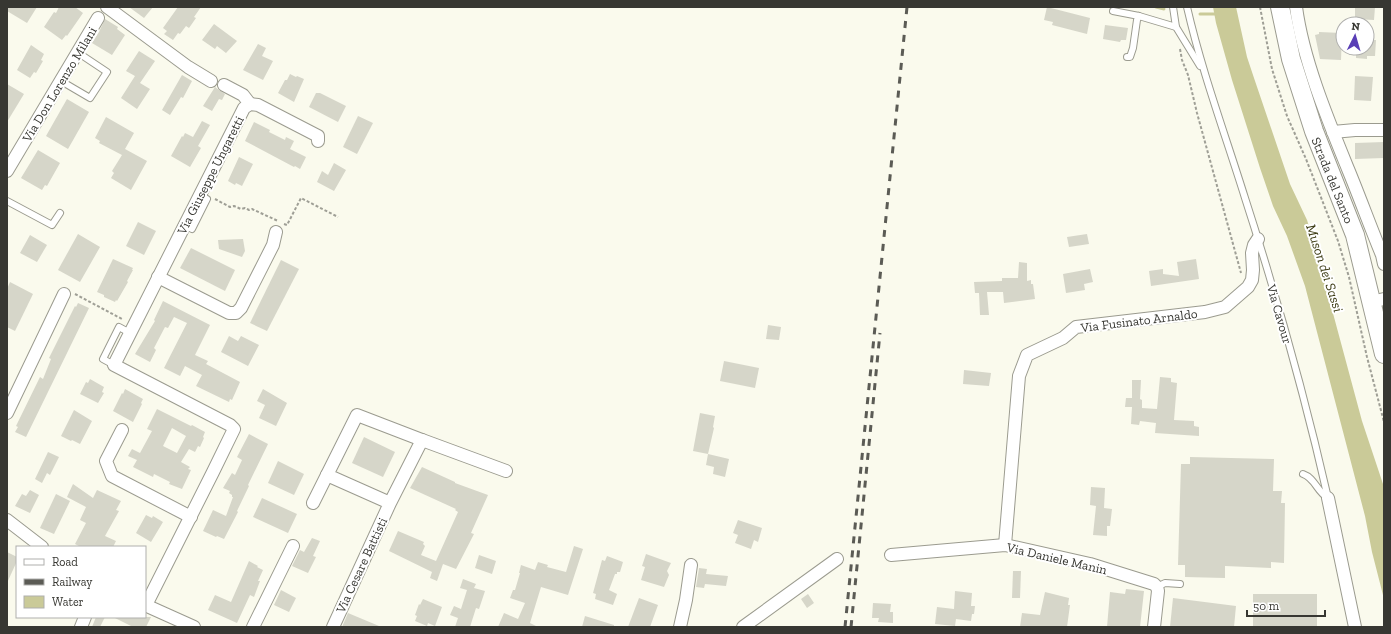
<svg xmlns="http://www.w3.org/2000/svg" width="1391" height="634" viewBox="0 0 1391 634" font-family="'Zilla Slab',serif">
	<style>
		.water { fill: #caca98 }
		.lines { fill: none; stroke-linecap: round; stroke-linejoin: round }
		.stream { stroke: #caca98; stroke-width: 3 }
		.building { fill: #d6d6c9; fill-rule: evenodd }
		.lane-casing { stroke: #9b9b8f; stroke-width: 8 }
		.street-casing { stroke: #9b9b8f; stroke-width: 14 }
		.secondary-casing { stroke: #9b9b8f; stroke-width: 20 }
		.path { stroke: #9f9f96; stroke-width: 2; stroke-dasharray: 3 2; stroke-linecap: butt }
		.lane { stroke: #fff; stroke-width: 6 }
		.street { stroke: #fff; stroke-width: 12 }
		.secondary { stroke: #fff; stroke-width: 18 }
		.rail { stroke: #5b5b55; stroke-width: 3; stroke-dasharray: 7 7; stroke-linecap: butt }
		.labels { text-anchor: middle; stroke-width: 4; stroke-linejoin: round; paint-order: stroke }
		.street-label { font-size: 13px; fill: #373732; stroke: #fff }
		.water-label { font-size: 14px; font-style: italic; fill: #3a3911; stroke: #fff }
	</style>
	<rect width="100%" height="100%" fill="#fafaed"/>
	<polygon class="water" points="1213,7 1236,7 1247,57 1254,78 1290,184 1307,220 1313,239 1362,421 1384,487 1384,599 1372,552 1365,516 1305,286 1287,236 1273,206 1260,168 1232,80 1216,23"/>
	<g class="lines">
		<g class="stream">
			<polyline points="1156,7 1164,9"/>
			<polyline points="1200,14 1216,14 1217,13"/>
		</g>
	</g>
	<g class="building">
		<polygon points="7,7 37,7 27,23 7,11"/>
		<polygon points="59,7 75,7 83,13 67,36 66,35 62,40 44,27 54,12 56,13"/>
		<polygon points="129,7 153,7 144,18"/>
		<polygon points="178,7 201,7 194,17 196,18 189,28 186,26 180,34 178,33 173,40 164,34 167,31 163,28"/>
		<polygon points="1047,7 1090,18 1087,34 1052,25 1053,22 1044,20"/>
		<polygon points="1355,7 1375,7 1374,20 1355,19"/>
		<polygon points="105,19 118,27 117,29 125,35 112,55 92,43 99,32"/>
		<polygon points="214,24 237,41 226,53 217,46 215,49 202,40"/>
		<polygon points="1105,25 1128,28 1126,40 1121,40 1120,42 1103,39"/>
		<polygon points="1319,32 1342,33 1341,60 1320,59 1315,35 1319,34"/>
		<polygon points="1367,40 1376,40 1375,56 1367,56 1367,59 1356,58 1356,55 1349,55 1350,48 1367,48"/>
		<polygon points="258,44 266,48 262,56 273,61 263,80 243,70"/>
		<polygon points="31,45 44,54 41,60 43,61 36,73 34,72 30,78 17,70"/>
		<polygon points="139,51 155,61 140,83 150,89 137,109 121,98 135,76 126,71"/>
		<polygon points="290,74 296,77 297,76 304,79 294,102 278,93 285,80 287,80"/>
		<polygon points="182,75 192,81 183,98 181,97 170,115 162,110"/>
		<polygon points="1355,76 1373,77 1371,101 1354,100"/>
		<polygon points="7,84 24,94 7,122"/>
		<polygon points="215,87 225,94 222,100 219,99 212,111 203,106"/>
		<polygon points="316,93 320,93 346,106 338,122 309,107"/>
		<polygon points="67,99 89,112 68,149 46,136"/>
		<polygon points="358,116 373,123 357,154 343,147"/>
		<polygon points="106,117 134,133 125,149 147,161 131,190 111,178 114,173 112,171 122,155 99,143 100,141 95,138"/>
		<polygon points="202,121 210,125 198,146 201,148 190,167 171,156 182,136 183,137 185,133 193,137"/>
		<polygon points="254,122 270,130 269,132 285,140 286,137 294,141 290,149 306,157 300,169 295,166 294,167 245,141"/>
		<polygon points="1384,142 1384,158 1355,159 1355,143"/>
		<polygon points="38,150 60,163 47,186 45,185 42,190 21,178"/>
		<polygon points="239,157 253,164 242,186 236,183 235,185 228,181"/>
		<polygon points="334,163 346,170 334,191 317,182 322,171 328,175"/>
		<polygon points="138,222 156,231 144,255 126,246"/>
		<polygon points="78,234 100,247 80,282 58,270"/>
		<polygon points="1087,234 1089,244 1069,247 1067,237"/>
		<polygon points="30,235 47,245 37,262 20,253"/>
		<polygon points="243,239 245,251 242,257 219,249 218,240"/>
		<polygon points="191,248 235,270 225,291 180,268"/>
		<polygon points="113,259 133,268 132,270 133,270 127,281 128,282 117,301 116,300 115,302 104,297 104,295 97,292"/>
		<polygon points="1196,259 1199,279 1151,286 1149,271 1163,269 1163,274 1179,276 1177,262"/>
		<polygon points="281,260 299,269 267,331 250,323"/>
		<polygon points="1019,262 1027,263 1027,281 1031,280 1031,284 1033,284 1035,299 1004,303 1003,292 987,292 989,315 980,315 979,293 975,293 974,282 1002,281 1002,278 1018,278"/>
		<polygon points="1090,269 1093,282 1084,284 1085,290 1066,293 1063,274"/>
		<polygon points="10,282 33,294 15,331 7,327 7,289"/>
		<polygon points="163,301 210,325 195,355 208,361 206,364 240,382 232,400 230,399 229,402 196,386 202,375 185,366 180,376 164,368 187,323 174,317 168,328 165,327 154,348 156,350 150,362 135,354 155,321 154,320"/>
		<polygon points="78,303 89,308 26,437 15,432 18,427 16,426 40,377 43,379 51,359 49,358 75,306 76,307"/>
		<polygon points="768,325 781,327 779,340 766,339"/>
		<polygon points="229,336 238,341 241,336 259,345 248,366 221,352"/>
		<polygon points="724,361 759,368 755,388 720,381"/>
		<polygon points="964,370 991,373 989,386 963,384"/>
		<polygon points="1160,377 1171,378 1171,382 1177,383 1174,420 1194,421 1194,426 1199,427 1199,436 1155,433 1156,423 1140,421 1139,425 1131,424 1132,407 1125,407 1126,398 1132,398 1132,380 1141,380 1140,399 1142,400 1142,408 1157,409"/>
		<polygon points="90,379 104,387 102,392 104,393 98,403 80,394 86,382 88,383"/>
		<polygon points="125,389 143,399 141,403 142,404 133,422 113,411 122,393 123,394"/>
		<polygon points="263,389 287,403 276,426 259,418 265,405 257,401"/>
		<path d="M 157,409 L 191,426 L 192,425 L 205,432 L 203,437 L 204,438 L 200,447 L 198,446 L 195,452 L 189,449 L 181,462 L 190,467 L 188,469 L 191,470 L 182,489 L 169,484 L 170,482 L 154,474 L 153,477 L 133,467 L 137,460 L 128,456 L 132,449 L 140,453 L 152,431 L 147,429 ZM 172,428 L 186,436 L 177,453 L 163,446 Z"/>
		<polygon points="74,410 92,421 80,444 72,440 71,441 61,436"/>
		<polygon points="700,413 715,416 713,427 714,428 708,454 693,451"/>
		<polygon points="249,434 268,444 248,485 249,486 237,511 238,512 224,539 217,536 216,537 203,531 213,510 226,516 233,497 232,497 232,495 229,493 230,491 223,488 232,473 235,475 242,460 237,457"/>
		<polygon points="364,437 395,452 383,477 352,463"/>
		<polygon points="48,452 59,457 50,475 47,473 42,483 35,479"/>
		<polygon points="708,454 729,459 725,477 713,474 714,467 706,465"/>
		<polygon points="1190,457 1274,459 1273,491 1282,491 1281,503 1285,503 1284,563 1271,562 1271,568 1225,566 1225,578 1185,577 1185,565 1178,565 1181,464 1190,464"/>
		<polygon points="278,461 304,474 294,495 268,483"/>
		<polygon points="422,467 455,482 455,483 488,495 471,533 474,534 456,569 443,564 437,581 430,578 432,572 389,551 398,531 424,542 423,544 425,546 421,555 436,561 458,512 455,510 456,509 410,488"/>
		<polygon points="73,484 93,498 97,490 121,501 116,510 119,511 105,536 116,541 113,547 81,547 75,544 86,523 80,520 86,507 67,497"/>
		<polygon points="1091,487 1105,488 1104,508 1112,509 1110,526 1107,526 1107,536 1093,535 1096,506 1090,505"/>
		<polygon points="30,490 39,495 30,513 15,506 22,494 26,496"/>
		<polygon points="56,494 70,501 54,534 40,528"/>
		<polygon points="262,498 297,514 288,533 253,517"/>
		<polygon points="146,515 152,518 153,516 163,522 151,542 136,533"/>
		<polygon points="738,520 762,528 758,542 754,540 751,549 735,543 738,535 733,533"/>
		<polygon points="312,538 320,541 313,556 316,557 308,573 292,566 300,550 304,552"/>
		<polygon points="574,546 583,549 568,595 541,587 530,623 538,627 498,627 504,613 518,619 525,603 510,598 513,590 515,590 520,573 519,573 521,565 535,570 538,562 548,565 547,567 566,572"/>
		<polygon points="7,552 17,557 17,561 7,583"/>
		<polygon points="646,554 671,563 667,571 669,575 664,587 641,580 645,567 642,566"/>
		<polygon points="479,555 496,561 492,574 475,568"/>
		<polygon points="607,556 623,562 620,572 617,572 617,574 615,574 609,590 617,594 613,605 595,599 596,594 593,593 602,560 605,561"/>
		<polygon points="249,561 258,566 257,567 263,570 258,581 260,581 254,597 250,595 237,623 208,610 215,595 231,602"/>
		<polygon points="699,568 707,569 706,574 728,576 726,586 705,584 704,588 696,587"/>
		<polygon points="1013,571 1021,571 1020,598 1012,598"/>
		<polygon points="463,579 476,584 474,588 485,591 479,609 476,608 470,627 455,627 458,618 450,615 454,606 461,609 467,590 460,588"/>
		<polygon points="1126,589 1144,591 1140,627 1107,627 1110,592 1125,594"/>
		<polygon points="281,590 296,598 289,612 274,605"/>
		<polygon points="955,591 972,593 971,606 975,606 974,614 972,614 971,621 956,619 955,626 935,624 937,607 954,609"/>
		<polygon points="1045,592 1069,598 1068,605 1070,605 1067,627 1020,627 1022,613 1040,615"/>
		<polygon points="808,594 814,603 807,608 801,599"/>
		<rect x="1253" y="594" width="64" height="33"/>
		<polygon points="639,598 658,605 650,627 628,627"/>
		<polygon points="1173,598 1236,606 1234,627 1170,627"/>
		<polygon points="423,599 442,607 435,626 428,623 427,626 415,621 417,616 415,615 419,604 420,605"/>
		<polygon points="873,603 891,604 890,612 893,612 893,623 878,622 879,618 872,618"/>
		<polygon points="348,613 379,626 378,627 342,627"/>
		<polygon points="585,616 614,625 614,627 582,627"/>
		<polygon points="96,617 105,617 100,627 92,627"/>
		<polygon points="113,617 151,617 146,627 133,627"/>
	</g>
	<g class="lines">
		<g class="lane-casing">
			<g id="lane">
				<polyline points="1173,7 1176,27"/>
				<path d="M 1187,7 C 1202,72 1225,134 1245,198 C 1277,297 1305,397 1328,498"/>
				<polyline points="1113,11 1139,16 1176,27 1200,66"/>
				<polyline points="1127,57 1130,57 1133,48 1137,20 1139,16"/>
				<polyline points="61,81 90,98 107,72 77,52"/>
				<polyline points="7,201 52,225 60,213"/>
				<polyline points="184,225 192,229 207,199 200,195"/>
				<polyline points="114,365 103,359 119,327 130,333"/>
				<path d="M 1303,474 C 1315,478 1317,492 1328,498"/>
				<polyline points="1157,587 1165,583 1180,584"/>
			</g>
		</g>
		<g class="street-casing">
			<g id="street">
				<polyline points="107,7 188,67 211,81"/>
				<path d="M 1296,7 C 1303,60 1328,120 1348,169 C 1360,198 1370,226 1382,255 L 1384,264"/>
				<polyline points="224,85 243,95 250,104"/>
				<polyline points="1333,132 1355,130 1384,130"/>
				<polyline points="7,171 98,18"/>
				<polyline points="158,277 229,313 236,313 241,308 273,245 276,232"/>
				<polyline points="1371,302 1384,299"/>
				<polyline points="7,413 64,294"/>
				<polyline points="122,430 106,461 112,476 191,517"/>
				<polyline points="422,440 506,471"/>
				<polyline points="1328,498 1355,627"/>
				<polyline points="313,503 327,475"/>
				<polyline points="7,520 42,547"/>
				<polyline points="1005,545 1019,376 1027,355 1063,338 1076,327 1205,312 1225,307 1248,287 1252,280 1253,270 1252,253 1254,245 1258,239"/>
				<polyline points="891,555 1005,545 1090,564 1154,584 1157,587 1158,591 1154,627"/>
				<polyline points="145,605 194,627"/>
				<polyline points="146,605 213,472 234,429 230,425 114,365 244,108 250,104 258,105 318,136 318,141"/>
				<polyline points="81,627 85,617"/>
				<polyline points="253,627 293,546"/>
				<polyline points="333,627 390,503 422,440 357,415 327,475 390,503"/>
				<polyline points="680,627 686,600 691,565"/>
				<polyline points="743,627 837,559"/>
			</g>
		</g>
		<g class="secondary-casing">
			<polyline id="secondary" points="1280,7 1291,59 1314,131 1355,235 1384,354"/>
		</g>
		<g class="path">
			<polyline points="1260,7 1272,69 1287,116 1306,159 1338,241 1349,277 1367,357 1384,422"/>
			<polyline points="1180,49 1182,60 1188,75 1197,113 1241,273"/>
			<polyline points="215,199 230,207 234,206 241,209 245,208 249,210 252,209 278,221"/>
			<polyline points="284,224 287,225 301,198 338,217"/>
			<polyline points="75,294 122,319"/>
		</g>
		<use href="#lane" class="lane"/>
		<use href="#street" class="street"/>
		<use href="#secondary" class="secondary"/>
		<g class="rail">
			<polyline points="845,627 907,7"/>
			<polyline points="851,627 880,333"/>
		</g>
	</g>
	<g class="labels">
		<g class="street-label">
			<text transform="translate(59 84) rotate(-59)" y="5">Via Don Lorenzo Milani</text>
			<text transform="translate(210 175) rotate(-63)" y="5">Via Giuseppe Ungaretti</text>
			<text transform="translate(1333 180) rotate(68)" y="5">Strada del Santo</text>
			<text transform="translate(1280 314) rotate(74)" y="5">Via Cavour</text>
			<text transform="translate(1139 320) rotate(-7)" y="5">Via Fusinato Arnaldo</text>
			<text transform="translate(1057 558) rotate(13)" y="5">Via Daniele Manin</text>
			<text transform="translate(361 565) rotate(-65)" y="5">Via Cesare Battisti</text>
		</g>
		<g class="water-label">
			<text transform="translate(1325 268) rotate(72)" y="5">Muson dei Sassi</text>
		</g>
	</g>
	<rect width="1391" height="634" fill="none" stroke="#373732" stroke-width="16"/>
	<rect x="16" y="546" width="130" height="72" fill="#ffffff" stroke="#afafad"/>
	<rect x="24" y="559" width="20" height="6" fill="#ffffff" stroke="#afafad"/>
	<text x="52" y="566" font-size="12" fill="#373732">Road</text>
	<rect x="24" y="579" width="20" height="6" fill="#5b5b55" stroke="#afafad"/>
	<text x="52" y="586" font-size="12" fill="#373732">Railway</text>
	<rect x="24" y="596" width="20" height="12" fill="#caca98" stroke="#afafad"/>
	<text x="52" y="606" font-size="12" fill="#373732">Water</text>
	<g transform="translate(1355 36) rotate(5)"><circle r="19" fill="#ffffff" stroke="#afafad"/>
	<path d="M0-3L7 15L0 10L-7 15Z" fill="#593eb6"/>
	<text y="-6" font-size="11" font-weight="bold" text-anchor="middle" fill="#373732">N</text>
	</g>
	<path d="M1247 610v6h78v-6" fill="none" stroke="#373732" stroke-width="2"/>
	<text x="1253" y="610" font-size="12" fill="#373732" stroke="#ffffff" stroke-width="3" paint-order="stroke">50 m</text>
</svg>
